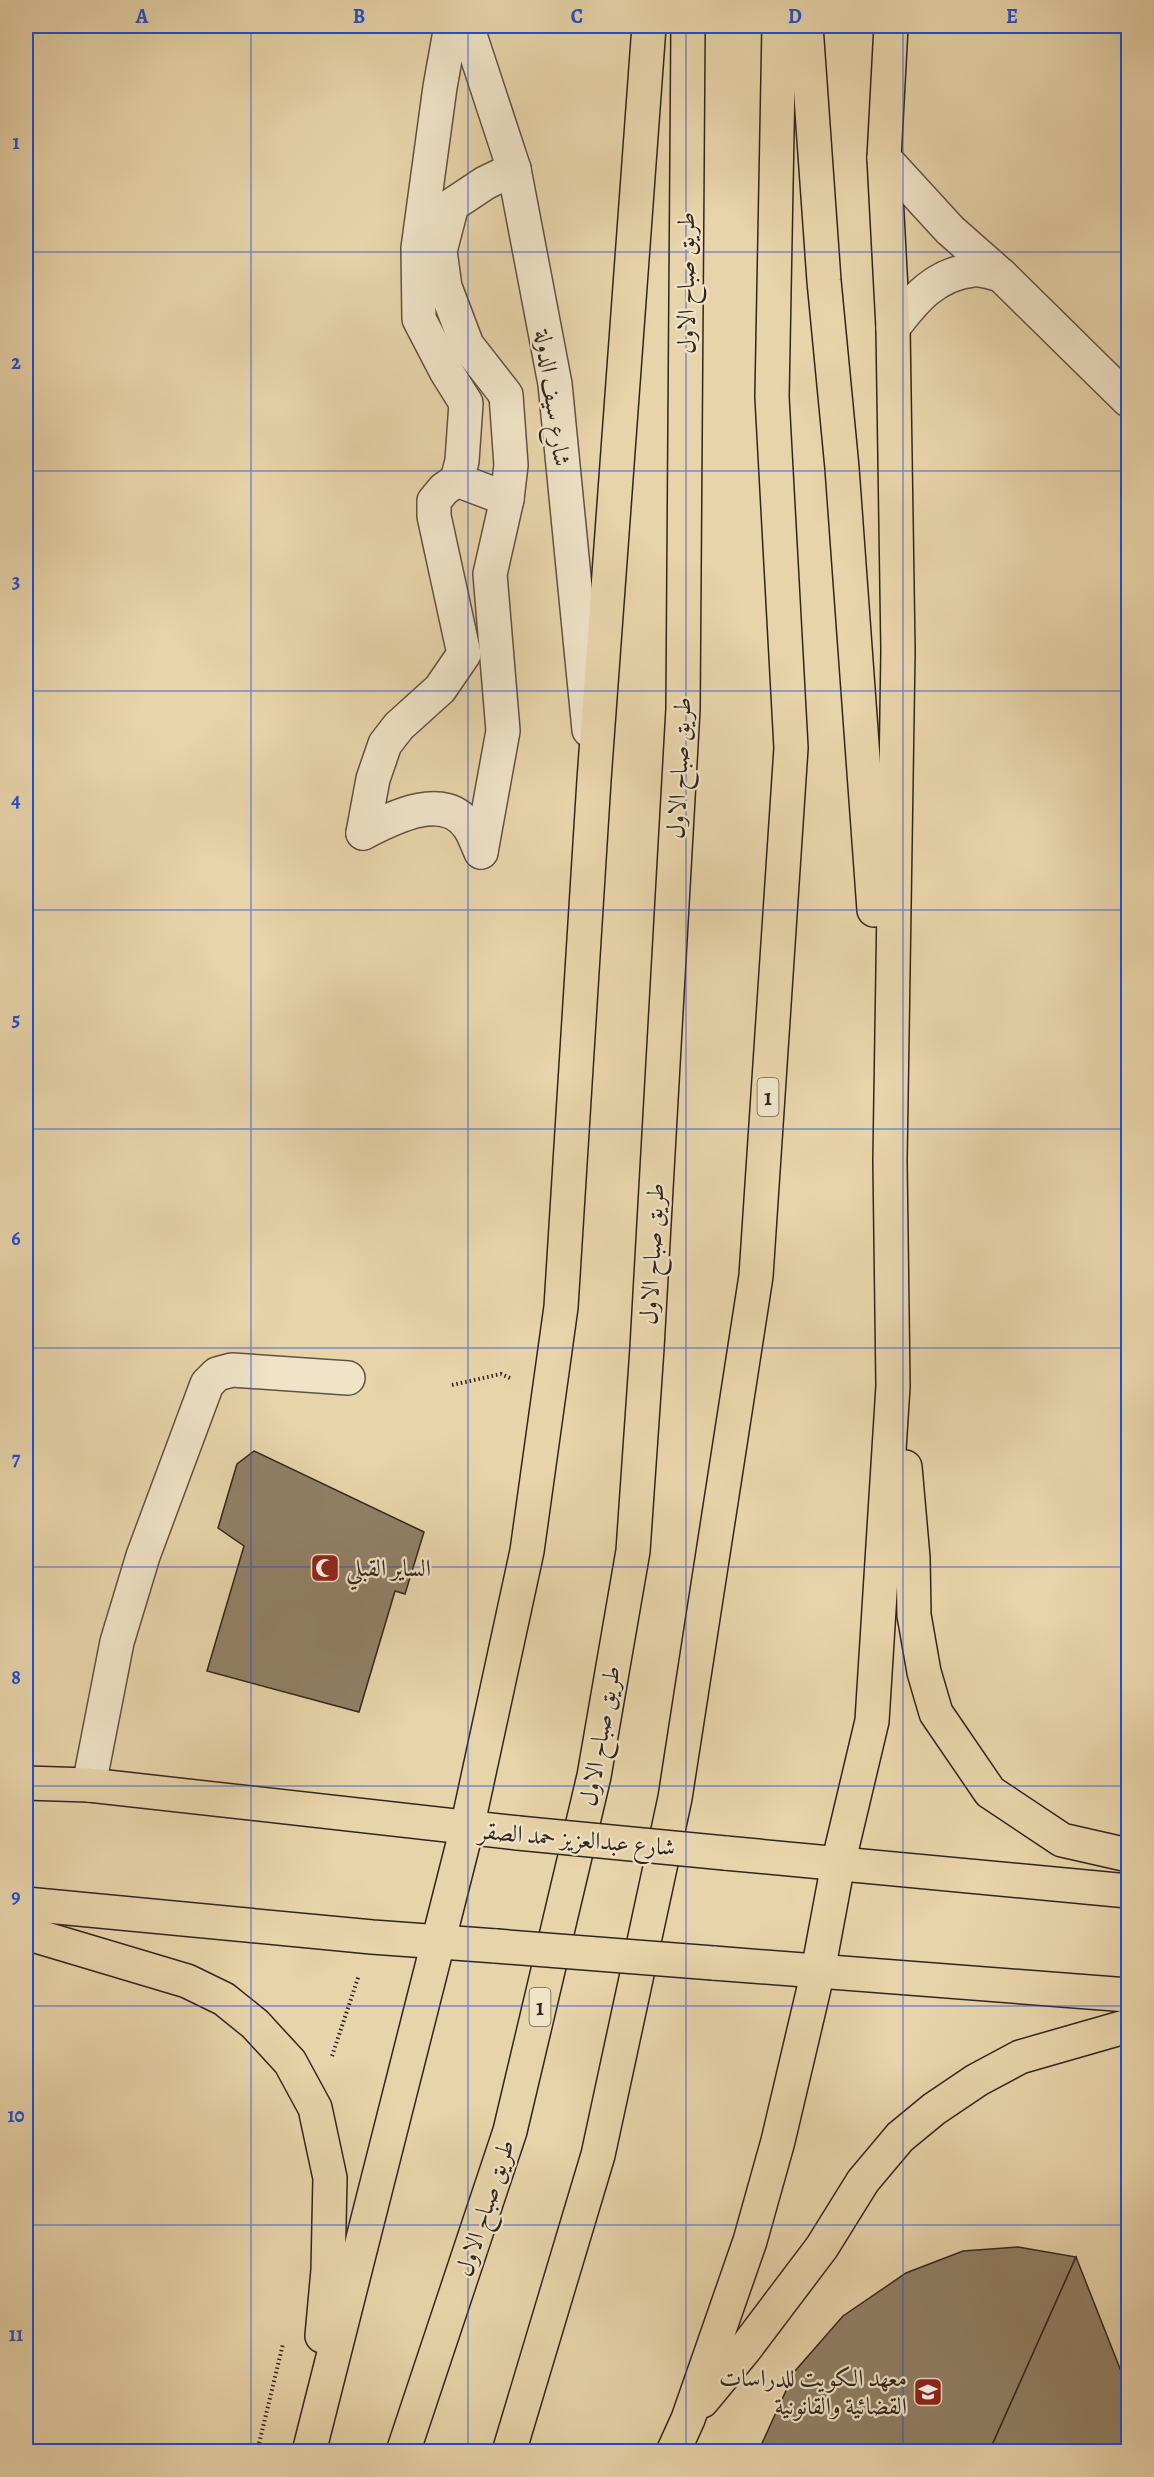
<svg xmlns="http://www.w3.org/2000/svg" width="1154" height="2477" viewBox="0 0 1154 2477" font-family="Alegreya,Amiri,serif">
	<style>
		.building { fill: #918067; stroke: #32251f; stroke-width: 1.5 }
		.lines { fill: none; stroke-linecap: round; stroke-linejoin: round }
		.minor-casing { stroke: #605142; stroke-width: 36 }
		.major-casing { stroke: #32251f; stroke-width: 36 }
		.highway-casing { stroke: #32251f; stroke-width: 36 }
		.path { stroke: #32251f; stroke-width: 4; stroke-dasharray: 1.5 3; stroke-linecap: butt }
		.minor { stroke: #f0e3c8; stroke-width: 33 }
		.major { stroke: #e8d4aa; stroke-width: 33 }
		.highway { stroke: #e8d4aa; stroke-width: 33 }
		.major-bridge-casing { stroke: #32251f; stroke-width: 36; stroke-linecap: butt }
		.major-bridge { stroke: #e8d4aa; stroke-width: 33 }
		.grid { fill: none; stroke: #1d4ed8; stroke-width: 1.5; stroke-opacity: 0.55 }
		.labels { text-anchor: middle; stroke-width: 4.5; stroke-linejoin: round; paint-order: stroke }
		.shield { fill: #f0e3c8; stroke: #6b5e52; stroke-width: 1.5 }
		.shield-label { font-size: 22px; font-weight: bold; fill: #32251f }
		.street-label { font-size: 24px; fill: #32251f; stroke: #f0e3c8 }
		.poi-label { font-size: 24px; fill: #32251f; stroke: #f0e3c8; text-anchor: start }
		.neatline { fill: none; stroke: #1d4ed8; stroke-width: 2 }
		.grid-label { font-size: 20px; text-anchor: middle; font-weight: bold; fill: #1d4ed8 }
	</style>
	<rect width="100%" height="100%" fill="#e8d4aa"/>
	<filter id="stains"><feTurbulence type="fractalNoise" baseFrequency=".00333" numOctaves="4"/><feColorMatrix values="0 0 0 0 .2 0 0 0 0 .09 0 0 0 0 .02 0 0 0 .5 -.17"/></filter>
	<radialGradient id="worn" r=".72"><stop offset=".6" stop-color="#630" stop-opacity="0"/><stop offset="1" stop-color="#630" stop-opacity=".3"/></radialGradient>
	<g class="building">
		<polygon points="254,1451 424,1532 405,1594 395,1591 359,1712 207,1671 244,1546 218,1528 237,1464"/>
		<polygon points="1018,2247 1076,2257 989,2452 758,2452 795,2371 843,2316 906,2273 963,2251"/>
		<polygon points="1076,2257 1128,2389 1128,2452 989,2452"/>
	</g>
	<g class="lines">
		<g class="minor-casing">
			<g id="minor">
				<polyline points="467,26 514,169 555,384 589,730"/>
				<polyline points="884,158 950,230 1001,275 1128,400"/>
				<path d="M 893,328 C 914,300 935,274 973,270 C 982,269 992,273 1001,275"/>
				<polyline points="457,480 507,499"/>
				<polyline points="363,833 373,779 385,744 399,726 440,689 464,654 434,516 434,501 444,489 457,480 462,461 466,403 446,371 419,319 418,248 440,87 451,26"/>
				<path d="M 363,833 C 392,818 445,790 469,827 C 474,834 477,844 481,852"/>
				<polyline points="481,852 503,731 490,574 507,499 511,465 506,395 467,345 445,287 440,251 452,205 485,183 514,169"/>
				<polyline points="89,1785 117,1642 143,1556 207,1384 217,1374 232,1370 348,1378"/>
			</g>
		</g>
		<g class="major-casing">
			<g id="major">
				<polyline points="26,1783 89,1785 518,1833"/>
				<polyline points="725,1853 1128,1891"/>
				<polyline points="26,1904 372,1937 496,1946"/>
				<polyline points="713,1963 1128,1995"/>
			</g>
		</g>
		<g class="highway-casing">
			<g id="highway">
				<polyline points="806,26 824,281 842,468 874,910"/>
				<polyline points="905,1467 913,1558 914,1615 924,1672 936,1713 990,1792 1062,1840 1128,1855"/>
				<polyline points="26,1933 187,1981 224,1999 255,2024 290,2062 315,2108 330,2178 328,2270 322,2336"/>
				<polyline points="702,2401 745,2349 822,2247 863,2181 900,2137 934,2109 977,2080 1020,2057 1128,2026"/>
				<polyline points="309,2452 467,1828 527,1551 561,1307 594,780 649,26"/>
				<polyline points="403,2452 510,2131 594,1776 633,1551 647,1348 683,709 688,26"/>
				<polyline points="509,2452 598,2155 675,1798 756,1276 791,748 772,397 779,26"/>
				<polyline points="673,2452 688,2419 750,2241 778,2141 818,1971 838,1864 872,1721 893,1386 890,1161 898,651 893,328 884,158 891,26"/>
			</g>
		</g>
		<g class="path">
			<polyline points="452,1385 501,1374 512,1379"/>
			<polyline points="332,2056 359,1975"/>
			<polyline points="257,2452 283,2344"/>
		</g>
		<use href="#minor" class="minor"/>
		<use href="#major" class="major"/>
		<use href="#highway" class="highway"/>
		<g class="major-bridge-casing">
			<g id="major-bridge">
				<polyline points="518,1833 725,1853"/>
				<polyline points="496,1946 713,1963"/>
			</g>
		</g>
		<use href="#major-bridge" class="major-bridge"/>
	</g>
	<path class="grid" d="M 251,26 L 251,2452M 468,26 L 468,2452M 686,26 L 686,2452M 903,26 L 903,2452M 26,252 L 1128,252M 26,471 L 1128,471M 26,691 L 1128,691M 26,910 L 1128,910M 26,1129 L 1128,1129M 26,1348 L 1128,1348M 26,1567 L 1128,1567M 26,1786 L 1128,1786M 26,2006 L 1128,2006M 26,2225 L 1128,2225"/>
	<defs>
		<g id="mosque-square" transform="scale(1.5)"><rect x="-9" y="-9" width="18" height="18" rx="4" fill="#8f2418" stroke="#f0e3c8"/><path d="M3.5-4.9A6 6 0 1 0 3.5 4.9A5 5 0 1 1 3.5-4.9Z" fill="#fff"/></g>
		<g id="university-square" transform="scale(1.5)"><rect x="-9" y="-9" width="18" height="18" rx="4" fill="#8f2418" stroke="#f0e3c8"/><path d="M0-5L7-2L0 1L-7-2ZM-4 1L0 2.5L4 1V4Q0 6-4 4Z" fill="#fff"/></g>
	</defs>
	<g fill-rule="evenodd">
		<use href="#mosque-square" x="325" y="1568"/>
		<use href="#university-square" x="928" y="2392"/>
	</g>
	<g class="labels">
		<g class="shield">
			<rect x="757.5" y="1078" width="21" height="38" rx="4.5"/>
			<rect x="529.5" y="1988" width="21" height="38" rx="4.5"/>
		</g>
		<g class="shield-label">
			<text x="768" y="1105">1</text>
			<text x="540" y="2015">1</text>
		</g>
		<g class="street-label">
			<text transform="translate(686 283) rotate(-90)" y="8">طريق صباح الاول</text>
			<text transform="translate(553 398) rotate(82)" y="8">شارع سيف الدولة</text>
			<text transform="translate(679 768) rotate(-87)" y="8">طريق صباح الاول</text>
			<text transform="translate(652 1254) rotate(-87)" y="8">طريق صباح الاول</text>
			<text transform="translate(600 1736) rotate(-80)" y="8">طريق صباح الاول</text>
			<text transform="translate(577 1839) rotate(5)" y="8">شارع عبدالعزيز حمد الصقر</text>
			<text transform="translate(485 2208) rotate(-72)" y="8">طريق صباح الاول</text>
		</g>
		<g class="poi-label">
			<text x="346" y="1576">الساير القبلي</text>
			<text x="907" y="2386" text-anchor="end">معهد الكويت للدراسات<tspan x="907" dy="28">القضائية والقانونية</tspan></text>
		</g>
	</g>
	<rect width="1154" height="2477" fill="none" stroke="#e8d4aa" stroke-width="66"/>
	<rect x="33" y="33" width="1088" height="2411" class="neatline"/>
	<g class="grid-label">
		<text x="142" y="23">A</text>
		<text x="359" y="23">B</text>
		<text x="577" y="23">C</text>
		<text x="795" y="23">D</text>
		<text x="1012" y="23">E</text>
		<text x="16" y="149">1</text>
		<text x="16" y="369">2</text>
		<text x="16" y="588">3</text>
		<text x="16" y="807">4</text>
		<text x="16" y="1026">5</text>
		<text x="16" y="1245">6</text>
		<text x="16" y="1465">7</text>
		<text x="16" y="1684">8</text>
		<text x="16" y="1903">9</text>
		<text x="16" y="2122">10</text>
		<text x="16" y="2341">11</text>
	</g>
	<rect width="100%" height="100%" filter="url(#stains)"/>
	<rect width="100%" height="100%" fill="url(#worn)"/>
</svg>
